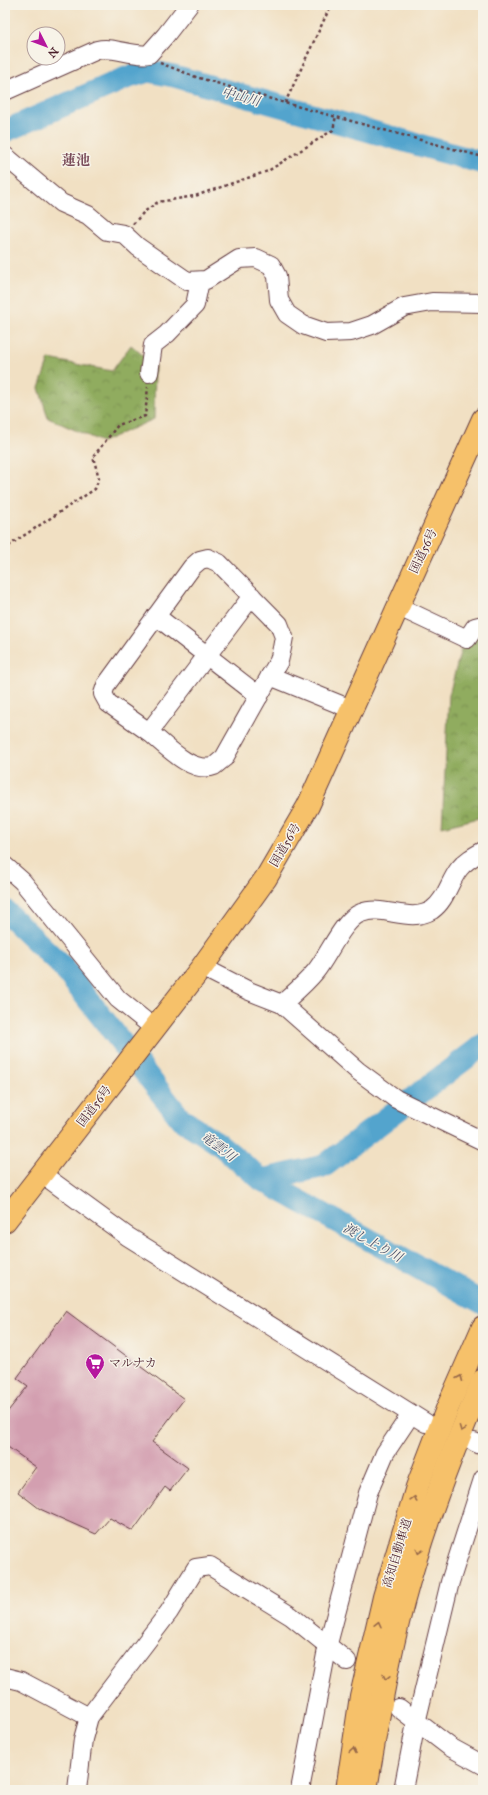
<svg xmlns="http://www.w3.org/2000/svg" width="488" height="1795" viewBox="0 0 488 1795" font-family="'IM FELL Great Primer','Noto Serif JP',serif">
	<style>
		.forest { fill: url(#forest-crowns); stroke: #6d6645 }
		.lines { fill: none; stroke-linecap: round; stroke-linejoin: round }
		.river { stroke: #52a4cd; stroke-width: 23 }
		.building { fill: #d39fb0 }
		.minor-casing { stroke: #633c42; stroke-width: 20 }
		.highway-casing { stroke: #633c42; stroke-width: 24 }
		.path { stroke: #633c42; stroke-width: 2.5; stroke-dasharray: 3 3; stroke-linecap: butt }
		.minor { stroke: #fff; stroke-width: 18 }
		.highway { stroke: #f6c16b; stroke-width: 22 }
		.oneway { stroke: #976848 }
		.labels { text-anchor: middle; stroke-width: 3; stroke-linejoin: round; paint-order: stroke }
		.street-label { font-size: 12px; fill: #4a1f2b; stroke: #f7f3e8 }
		.poi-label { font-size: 12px; fill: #4a1f2b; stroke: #f7f3e8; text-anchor: start }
		.water-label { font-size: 13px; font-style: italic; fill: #4d546c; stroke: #f7f3e8 }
		.quarter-label { font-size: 14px; font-weight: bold; fill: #7a4c5a; stroke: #f7f3e8 }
	</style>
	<defs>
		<pattern id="forest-crowns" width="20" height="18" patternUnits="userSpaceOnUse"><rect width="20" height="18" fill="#90ac5f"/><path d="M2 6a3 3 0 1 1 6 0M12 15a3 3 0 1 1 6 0" fill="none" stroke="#788b4f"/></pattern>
	</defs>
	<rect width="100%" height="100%" fill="#f7f3e8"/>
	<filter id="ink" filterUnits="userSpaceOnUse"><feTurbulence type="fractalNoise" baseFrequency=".025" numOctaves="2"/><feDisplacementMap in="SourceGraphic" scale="8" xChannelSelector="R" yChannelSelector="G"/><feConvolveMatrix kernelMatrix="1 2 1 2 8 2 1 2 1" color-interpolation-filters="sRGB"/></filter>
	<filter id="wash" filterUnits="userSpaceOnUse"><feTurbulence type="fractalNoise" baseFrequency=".012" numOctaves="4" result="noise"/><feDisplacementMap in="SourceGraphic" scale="16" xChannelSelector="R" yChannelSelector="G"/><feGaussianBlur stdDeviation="0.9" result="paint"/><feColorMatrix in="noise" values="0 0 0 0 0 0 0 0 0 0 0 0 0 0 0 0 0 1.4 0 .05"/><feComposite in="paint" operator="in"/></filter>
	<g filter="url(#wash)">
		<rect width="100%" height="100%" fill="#f1e0c3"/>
		<g class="forest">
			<polygon points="131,345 155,366 154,419 102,442 48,418 39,388 49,359 112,371"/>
			<polygon points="466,630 483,636 483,817 442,827 449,695"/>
		</g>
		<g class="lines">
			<g class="river">
				<polyline points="5,131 126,78 148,71 174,76 483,163"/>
				<polyline points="5,911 62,966 181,1119 219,1144 262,1180 483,1303"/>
				<polyline points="262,1180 324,1166 483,1045"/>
			</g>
		</g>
		<g id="blocks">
			<polygon class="building" points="66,1311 184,1399 152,1442 188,1468 170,1491 165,1487 133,1531 110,1518 96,1534 40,1509 18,1492 36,1467 5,1445 5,1415 28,1386 17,1378"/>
		</g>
	</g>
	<g filter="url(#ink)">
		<use href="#blocks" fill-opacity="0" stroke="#633c42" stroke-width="1"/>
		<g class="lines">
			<g class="minor-casing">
				<g id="minor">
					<path d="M 5,91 L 97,50 C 115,46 131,57 149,54 L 165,36 L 189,5"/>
					<polyline points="5,156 61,203 88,215 107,231 124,234 138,247 187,281 206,280 239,259 256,258 271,265 277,276 279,300 287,314 303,325 326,333 351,332 372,325 404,307 432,302 483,303"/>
					<polyline points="149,373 153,345 167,334 195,305 200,281"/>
					<polyline points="252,596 149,732 108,703 103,694 106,685 192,567 200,560 208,558 219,563 279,624 284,637 282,648 279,661 270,676"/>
					<polyline points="397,606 467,639 475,627 483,625"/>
					<polyline points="156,616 259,696"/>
					<path d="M 149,732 C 164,744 192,775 214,766 C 217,764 221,760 224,758 L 270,676 L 351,709"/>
					<polyline points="5,866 22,881 118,999 154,1028"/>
					<polyline points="202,967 249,991 282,1004 358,1071 396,1099 483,1141"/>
					<path d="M 282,1004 C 293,994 305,984 315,972 C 328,957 343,919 361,913 C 384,904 409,924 432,910 C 446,900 449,882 459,869 C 465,861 474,856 483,851"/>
					<polyline points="42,1174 127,1236 426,1423"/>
					<polyline points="474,1442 483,1446"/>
					<polyline points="5,1677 21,1681 89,1717"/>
					<polyline points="399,1708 450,1747 483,1765"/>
					<polyline points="77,1790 83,1739 89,1717 169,1612 196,1568 210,1566 291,1616 347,1661"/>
					<polyline points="300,1790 328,1644 368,1493 385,1453 411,1414"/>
					<polyline points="403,1790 416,1723 450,1582 483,1479"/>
				</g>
			</g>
			<g class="highway-casing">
				<g id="highway">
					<polyline points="5,1221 202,967 266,878 308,806 483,419"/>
					<polyline points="347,1790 361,1696 384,1597 417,1487 447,1409 483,1327"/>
					<path d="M 366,1790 C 376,1727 387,1664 403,1603 C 423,1527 452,1452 483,1380"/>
				</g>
			</g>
			<g class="path">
				<polyline points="160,63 196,77 285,103 483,157"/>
				<polyline points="285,103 331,5"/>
				<polyline points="133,224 144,212 158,202 195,196 268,171 333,130 336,116"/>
				<polyline points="5,551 11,544 95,489 99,478 93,457 118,425 145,416 148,387"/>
			</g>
			<use href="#minor" class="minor"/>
			<use href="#highway" class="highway"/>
		</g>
		<defs><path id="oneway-chevron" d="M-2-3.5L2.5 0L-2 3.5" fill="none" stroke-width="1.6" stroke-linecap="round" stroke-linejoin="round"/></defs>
		<g class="oneway">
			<use href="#oneway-chevron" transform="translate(460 1378) rotate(-67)"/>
			<use href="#oneway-chevron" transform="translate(462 1429) rotate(111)"/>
			<use href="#oneway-chevron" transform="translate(414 1499) rotate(-73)"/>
			<use href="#oneway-chevron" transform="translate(419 1551) rotate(107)"/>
			<use href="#oneway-chevron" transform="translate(378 1624) rotate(-77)"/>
			<use href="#oneway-chevron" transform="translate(386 1677) rotate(103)"/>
			<use href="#oneway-chevron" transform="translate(353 1751) rotate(-81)"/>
		</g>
	</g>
	<defs>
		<g id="supermarket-pin" transform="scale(1)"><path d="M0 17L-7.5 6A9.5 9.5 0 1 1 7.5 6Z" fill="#b5179e" stroke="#f7f3e8"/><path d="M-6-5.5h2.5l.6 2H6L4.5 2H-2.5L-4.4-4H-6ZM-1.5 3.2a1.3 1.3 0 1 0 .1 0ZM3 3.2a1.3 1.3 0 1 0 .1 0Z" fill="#fff"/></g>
	</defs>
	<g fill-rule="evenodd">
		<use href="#supermarket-pin" x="95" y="1363"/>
	</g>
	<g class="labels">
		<g class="street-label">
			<text transform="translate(423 551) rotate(-65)" y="4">国道56号</text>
			<text transform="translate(285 845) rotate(-60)" y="4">国道56号</text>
			<text transform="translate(94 1106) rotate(-53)" y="4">国道56号</text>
			<text transform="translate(397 1553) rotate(-73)" y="4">高知自動車道</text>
		</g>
		<g class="poi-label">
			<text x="109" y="1367">マルナカ</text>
		</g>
		<g class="water-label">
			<text transform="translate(241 96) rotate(15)" y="5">中山川</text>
			<text transform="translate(219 1146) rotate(37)" y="5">竜雲川</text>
			<text transform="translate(373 1242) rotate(29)" y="5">渡し上り川</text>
		</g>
		<g class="quarter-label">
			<text x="76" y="165">蓮池</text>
		</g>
	</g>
	<rect width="488" height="1795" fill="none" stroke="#f7f3e8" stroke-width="20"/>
	<g transform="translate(46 46) rotate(132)"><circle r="19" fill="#f7f3e8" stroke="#b29e9c"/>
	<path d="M0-3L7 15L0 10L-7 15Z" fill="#b5179e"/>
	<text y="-6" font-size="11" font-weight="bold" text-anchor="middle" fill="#4a1f2b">N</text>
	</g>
</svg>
